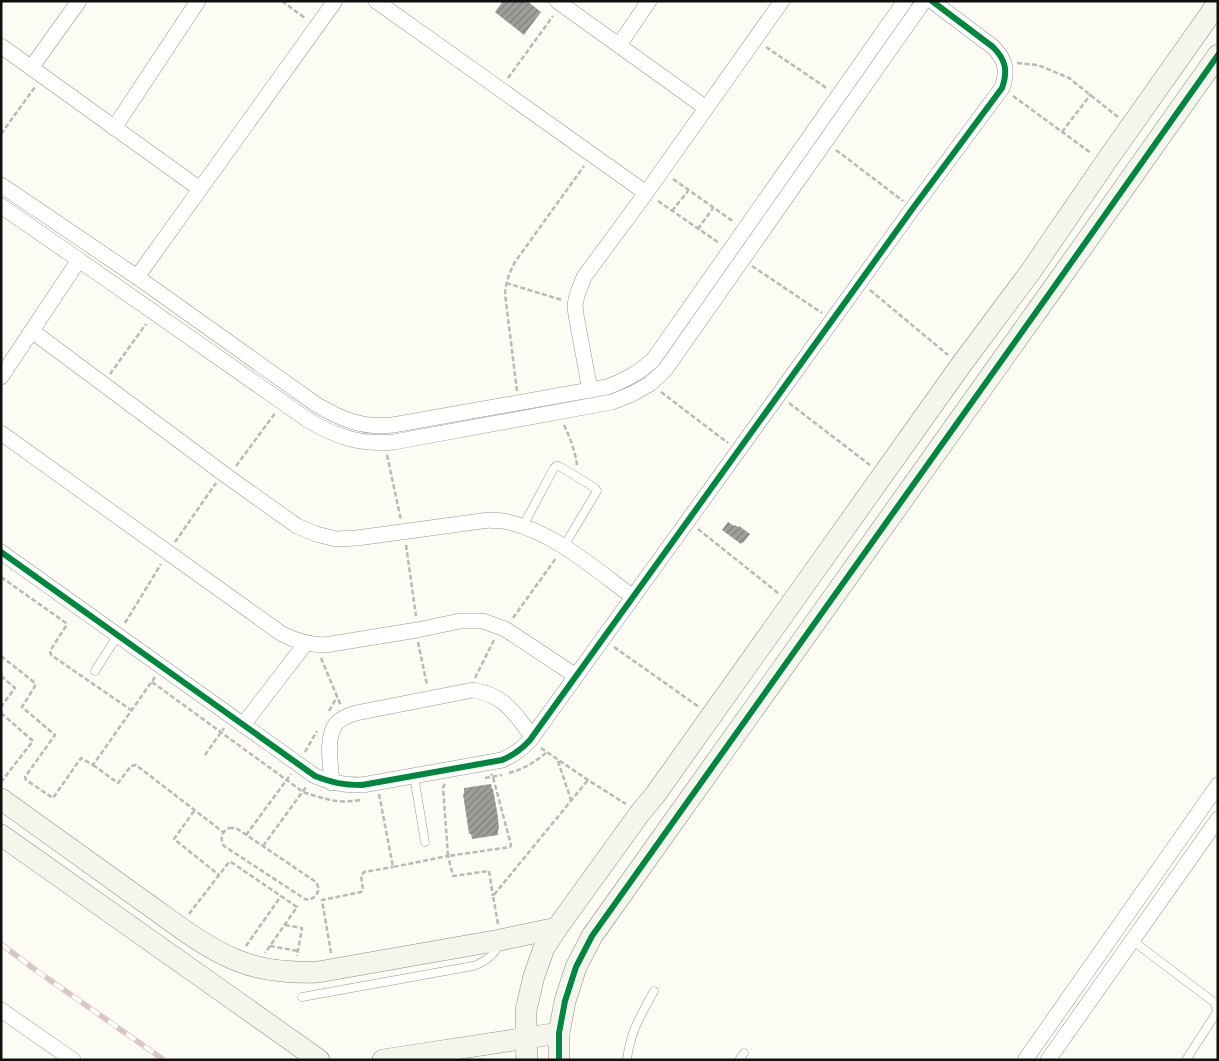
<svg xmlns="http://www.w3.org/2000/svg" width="1219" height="1061" viewBox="0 0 1219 1061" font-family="'Crimson Pro',serif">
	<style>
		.building { fill: url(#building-hatch) }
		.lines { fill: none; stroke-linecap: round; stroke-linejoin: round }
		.lane-casing { stroke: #969693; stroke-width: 9 }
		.street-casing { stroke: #969693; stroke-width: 16 }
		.secondary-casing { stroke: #8c8c89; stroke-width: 22 }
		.path { stroke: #b9b9b8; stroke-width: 2.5; stroke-dasharray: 5 2.5; stroke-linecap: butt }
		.lane { stroke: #fffffe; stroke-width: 8 }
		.street { stroke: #fffffe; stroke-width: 15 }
		.secondary { stroke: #f4f5eb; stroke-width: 21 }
		.rail-casing { stroke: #d9c7c4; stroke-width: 5.5 }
		.rail { stroke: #fff; stroke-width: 4; stroke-dasharray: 11; stroke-linecap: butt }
		.cycleway-casing { stroke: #fff; stroke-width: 9 }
		.cycleway { stroke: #00873e; stroke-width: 6 }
	</style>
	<defs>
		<pattern id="building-hatch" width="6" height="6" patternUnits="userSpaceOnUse" patternTransform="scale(1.25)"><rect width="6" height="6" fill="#a09e9a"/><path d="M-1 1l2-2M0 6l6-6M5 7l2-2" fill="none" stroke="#817f7c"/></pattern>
	</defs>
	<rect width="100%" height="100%" fill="#fcfcf5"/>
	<g class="building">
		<polygon points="503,1 527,1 541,12 524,35 495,12"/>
		<polygon points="728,522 734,526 735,525 738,527 739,526 750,534 743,543 742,542 741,544 722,530"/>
		<polygon points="491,784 492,789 493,789 498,817 499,829 498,829 498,835 472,839 471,834 469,834 468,827 463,794 464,794 464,788"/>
	</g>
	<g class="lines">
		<g class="lane-casing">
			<g id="lane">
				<polyline points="523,526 554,468 556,466 559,466 595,488 597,491 564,546"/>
				<polyline points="95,671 118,635"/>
				<polyline points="414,776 425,842"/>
				<polyline points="1133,941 1215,1003 1216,1006 1217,1012 1186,1060"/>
				<path d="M 302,997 L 473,966 C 485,962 494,956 499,944"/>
				<path d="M 627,1060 C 630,1032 641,1015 654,991"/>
				<polyline points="739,1060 744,1053"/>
			</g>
		</g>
		<g class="street-casing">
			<g id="street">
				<polyline points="376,1 646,193"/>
				<polyline points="557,1 706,108"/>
				<polyline points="619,45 649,1"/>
				<polyline points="1,46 200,189"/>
				<polyline points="31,68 79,1"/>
				<polyline points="114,128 198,1"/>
				<path d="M 1,185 L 137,277 L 317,405 C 343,420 362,428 393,425 L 607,387 C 626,380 638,373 653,360 L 905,1"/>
				<path d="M 1,206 L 79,260 L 308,420 C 336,437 361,445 394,442 L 612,402 L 632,394 L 650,384 L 665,370 L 924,1"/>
				<polyline points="137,277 335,1"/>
				<path d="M 32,331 L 228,477 L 297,526 L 316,534 L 336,539 L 357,538 L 489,520 C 495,521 502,520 508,522 C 554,532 595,569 633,597"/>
				<polyline points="1,377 79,260"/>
				<polyline points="590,390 576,315 575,305 577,295 584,277 646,193 782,1"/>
				<path d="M 1,433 L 282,634 C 296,641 309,645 325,645 L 417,630 L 460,621 L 483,621 L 505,629 L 576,676"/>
				<path d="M 1,552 L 315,776 C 333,783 343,785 362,785 L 502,760 C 514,755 521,750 530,740 L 913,208 L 1002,88 C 1008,71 1006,60 993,47 L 932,1"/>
				<polyline points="243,725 306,643"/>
				<path d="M 332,783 C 331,766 325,738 336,724 C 341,718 349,715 356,713 L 473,690 C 506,696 513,712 532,736"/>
				<polyline points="1,1010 73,1060"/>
				<polyline points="1025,1060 1218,785"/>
				<polyline points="1048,1060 1218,819"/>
			</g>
		</g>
		<g class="secondary-casing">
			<g id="secondary">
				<path d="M 1,799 C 49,833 96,867 143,901 C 173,922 202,946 236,960 C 262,971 289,973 318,972 L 500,940 L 557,928"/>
				<polyline points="1,835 319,1060"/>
				<polyline points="383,1060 559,1033"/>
				<polyline points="527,1060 526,1038 526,1010 534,976 544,948 557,928 640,813 655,795 961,365 1031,271 1105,163 1218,3"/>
				<polyline points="559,1060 559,1033 565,1001 576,967 592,936 1054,287 1218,55"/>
			</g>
		</g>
		<g class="path">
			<polyline points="282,1 305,18"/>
			<polyline points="766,47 828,89"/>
			<polyline points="1017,63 1038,65 1069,78 1118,117"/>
			<polyline points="508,78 553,16"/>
			<polyline points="1013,96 1091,153"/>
			<polyline points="1062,132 1091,94"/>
			<polyline points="1,134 35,87"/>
			<polyline points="836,150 903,201"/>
			<polyline points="673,179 734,222"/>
			<polyline points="658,201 719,243"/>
			<polyline points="672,211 688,191"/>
			<polyline points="698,229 713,208"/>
			<polyline points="752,266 822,313"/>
			<polyline points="506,283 562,300"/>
			<polyline points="870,290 948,355"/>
			<polyline points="110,374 146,324"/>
			<path d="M 517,391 L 505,294 C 506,282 509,273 515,262 L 584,166"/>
			<polyline points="661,392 728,443"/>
			<polyline points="789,403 870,465"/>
			<path d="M 564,425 C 570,437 575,451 577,465"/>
			<polyline points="387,455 401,520"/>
			<polyline points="236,466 276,412"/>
			<polyline points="698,529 778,593"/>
			<polyline points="175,542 216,483"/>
			<polyline points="406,545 416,616"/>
			<polyline points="1,577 66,623 66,626 50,651 51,655 131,710"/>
			<polyline points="513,618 556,558"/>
			<polyline points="125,623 161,564"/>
			<polyline points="418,642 427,685"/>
			<polyline points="614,647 699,707"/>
			<polyline points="1,656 35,683 35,686 22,707 55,735 25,777 26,780 53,798 81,758 93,765 155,677"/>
			<polyline points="321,658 341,706"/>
			<polyline points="1,676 15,688 1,707"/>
			<polyline points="475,678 494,640"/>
			<path d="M 152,682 L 303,792 C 325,799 337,804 360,800"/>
			<polyline points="329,711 337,697"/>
			<polyline points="1,713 33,741 1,782"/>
			<polyline points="541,748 588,780 626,804"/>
			<polyline points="305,752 317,731"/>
			<polyline points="205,755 224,728"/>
			<polyline points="558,761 571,800"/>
			<polyline points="93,765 118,783 131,766 136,765 223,832"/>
			<path d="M 509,773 C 524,769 535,762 547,752"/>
			<polyline points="485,778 502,775"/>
			<polyline points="445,784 443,787 448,856 510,847 511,845 493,777 491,774"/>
			<polyline points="379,794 393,867 448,856 453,876 489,871 493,896"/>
			<polyline points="194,811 174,839 219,875"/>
			<path d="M 229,828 L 236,828 L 316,882 L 319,889 L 316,896 L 309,900 L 305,899 L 224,846 C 220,839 221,832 229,828 Z"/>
			<polyline points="246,835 291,774"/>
			<polyline points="263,846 306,787"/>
			<polyline points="189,914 229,862 231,862 297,907 265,953"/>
			<polyline points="498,924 493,896 588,780"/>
			<polyline points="285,925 302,928 297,956"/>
			<polyline points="246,946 281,896"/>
			<polyline points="270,946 298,951"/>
			<polyline points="331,953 322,900 361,892 363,890 361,876 364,872 393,867"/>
		</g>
		<use href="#lane" class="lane"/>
		<use href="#street" class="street"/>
		<use href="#secondary" class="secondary"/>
		<g class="rail-casing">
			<polyline id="rail" points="1,944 37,971 164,1060"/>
		</g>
		<use href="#rail" class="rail"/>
		<g class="cycleway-casing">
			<g id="cycleway">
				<path d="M 1,552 L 315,776 C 333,783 343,785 362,785 L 502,760 C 514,755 521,750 530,740 L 913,208 L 1002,88 C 1008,71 1006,60 993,47 L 932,1"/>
				<polyline points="559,1060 559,1033 565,1001 576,967 592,936 1054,287 1218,55"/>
			</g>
		</g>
		<use href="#cycleway" class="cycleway"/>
	</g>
	<rect width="1219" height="1061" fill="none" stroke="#0f0f0f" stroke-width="5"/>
</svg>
